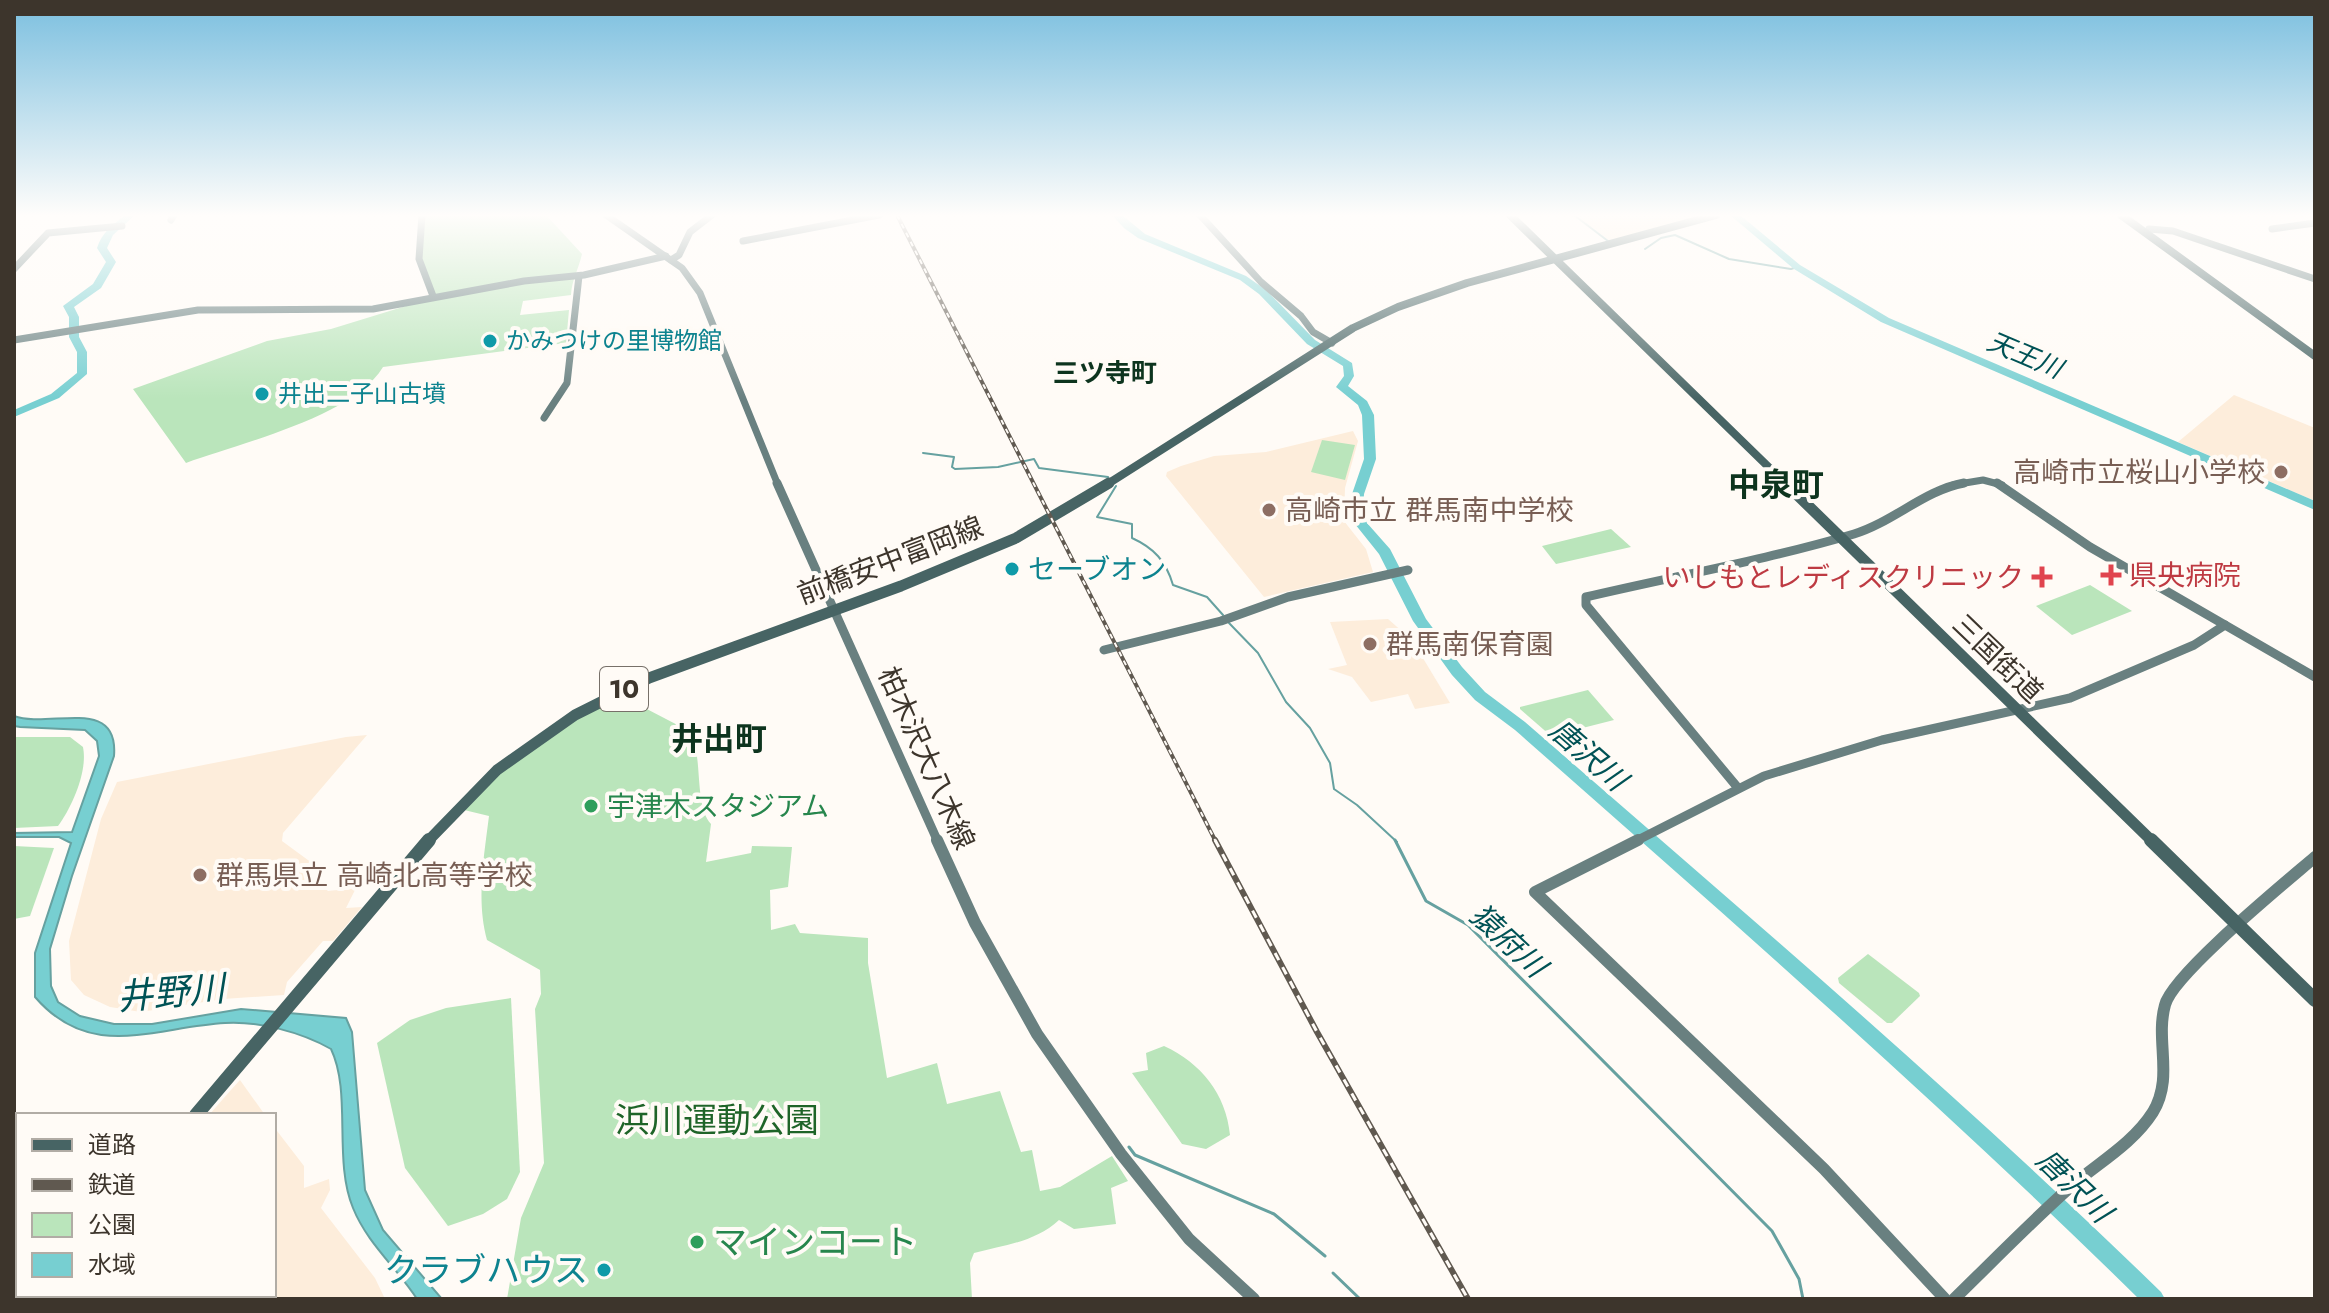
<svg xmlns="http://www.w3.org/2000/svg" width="2329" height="1313" viewBox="0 0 2329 1313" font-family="Jost,'Noto Sans JP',sans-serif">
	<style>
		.built { fill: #fdeddb }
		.green { fill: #bae5bb }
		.water { fill: #77cfd1; stroke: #66a1a0; stroke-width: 2 }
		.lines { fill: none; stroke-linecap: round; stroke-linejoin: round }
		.stream-far1 { stroke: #66a1a0; stroke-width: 2 }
		.stream { stroke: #66a1a0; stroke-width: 3 }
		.river { fill: #77cfd1; fill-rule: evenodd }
		.secondary-far2 { stroke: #698080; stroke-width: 7 }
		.secondary-far1 { stroke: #698080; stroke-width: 9 }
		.secondary { stroke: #698080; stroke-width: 12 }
		.primary-far2 { stroke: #476464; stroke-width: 8 }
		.primary-far1 { stroke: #476464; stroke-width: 11 }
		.primary { stroke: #476464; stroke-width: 14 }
		.rail-far1-casing { stroke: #605950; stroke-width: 4 }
		.rail-casing { stroke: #605950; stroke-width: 6 }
		.rail-far1 { stroke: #fffbf6; stroke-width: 2; stroke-dasharray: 5; stroke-linecap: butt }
		.rail { stroke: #fffbf6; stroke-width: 3; stroke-dasharray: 8; stroke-linecap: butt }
		.culture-dot { fill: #0f9aa8; stroke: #fffbf6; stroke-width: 3 }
		.education-dot { fill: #8d6e63; stroke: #fffbf6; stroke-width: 3 }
		.health-dot { fill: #e0444e; stroke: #fffbf6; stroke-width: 3 }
		.leisure-dot { fill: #2e9e5b; stroke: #fffbf6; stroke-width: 3 }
		.labels { text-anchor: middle; stroke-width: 8; stroke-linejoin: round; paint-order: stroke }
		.far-culture-label { font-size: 24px; fill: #0d838f; stroke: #fffbf6; text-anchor: start }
		.far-water-label { font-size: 26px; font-style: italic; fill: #005255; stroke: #fffbf6 }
		.far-quarter-label { font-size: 26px; font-weight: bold; fill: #0d341e; stroke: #fffbf6 }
		.shield { fill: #fffbf6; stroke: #777069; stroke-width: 2 }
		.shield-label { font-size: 26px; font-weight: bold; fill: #3d352c }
		.education-label { font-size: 28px; fill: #785e54; stroke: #fffbf6; text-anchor: start }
		.street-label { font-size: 28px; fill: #3d352c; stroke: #fffbf6 }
		.culture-label { font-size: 28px; fill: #0d838f; stroke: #fffbf6; text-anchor: start }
		.health-label { font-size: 28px; fill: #be3a42; stroke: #fffbf6; text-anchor: start }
		.leisure-label { font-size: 28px; fill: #27864d; stroke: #fffbf6; text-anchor: start }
		.water-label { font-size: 30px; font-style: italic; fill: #005255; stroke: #fffbf6 }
		.quarter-label { font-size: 32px; font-weight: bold; fill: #0d341e; stroke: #fffbf6 }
		.near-park-label { font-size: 34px; fill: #1f6428; stroke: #fffbf6 }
		.near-leisure-label { font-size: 34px; fill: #27864d; stroke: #fffbf6; text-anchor: start }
		.near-culture-label { font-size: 34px; fill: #0d838f; stroke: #fffbf6; text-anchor: end }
		.near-water-label { font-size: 36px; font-style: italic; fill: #005255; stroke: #fffbf6 }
	</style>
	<rect width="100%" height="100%" fill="#fffbf6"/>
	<g class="built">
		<polygon points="1575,215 1694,215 1698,218 1609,240"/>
		<polygon points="2234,395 2315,428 2315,501 2178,442"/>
		<polygon points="1353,431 1358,441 1345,488 1344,521 1366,549 1373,572 1264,597 1166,476 1167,472 1181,466 1214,456 1266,452"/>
		<polygon points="1388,619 1412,640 1450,703 1415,709 1408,694 1371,702 1352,677 1328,669 1347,665 1330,622"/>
		<polygon points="367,735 283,833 282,841 312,863 313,877 328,891 356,888 346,908 362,907 333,941 323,941 287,982 284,995 223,999 141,1012 110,1007 84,995 71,980 69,941 101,819 117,782 346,737"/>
		<polygon points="240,1080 265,1115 209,1115 230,1091"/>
		<polygon points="274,1127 304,1166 304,1188 329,1179 330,1190 321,1208 375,1278 385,1299 168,1299 166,1295 274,1295"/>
	</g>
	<g class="green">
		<path d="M 425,215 L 546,215 L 582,254 C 578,271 572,279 571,295 L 523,301 L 520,315 L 569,310 L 566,343 L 383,367 C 353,417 240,443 186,463 L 133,389 L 267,341 L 331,329 L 432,298 L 421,256 Z"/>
		<polygon points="1322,440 1355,445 1345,480 1311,472"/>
		<polygon points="1611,529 1631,547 1556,564 1542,546"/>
		<polygon points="2090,585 2132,611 2072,635 2036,606"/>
		<polygon points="1588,690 1614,720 1551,736 1520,709 1520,707"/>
		<path d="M 603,704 L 641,706 L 691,732 C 703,757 694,806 711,824 L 706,862 L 751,853 L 752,846 L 792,847 L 788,887 L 770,890 L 771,930 L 795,924 L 800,933 L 868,938 L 868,963 L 887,1078 L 937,1063 L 947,1104 L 1000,1091 L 1021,1152 L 1032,1150 L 1040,1191 L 1060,1187 L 1112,1156 L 1128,1181 L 1111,1188 L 1116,1224 L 1074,1229 L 1059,1220 C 1035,1242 1005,1245 974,1253 L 970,1263 L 972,1299 L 507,1299 L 521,1218 L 544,1163 L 535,1009 L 541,994 L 540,970 L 487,940 C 476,901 484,856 489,816 L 460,809 C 500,765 553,734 603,704 Z"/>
		<path d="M 14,737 L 70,737 L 83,747 C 88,771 72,807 58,826 L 14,828 Z"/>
		<polygon points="14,846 54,848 30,916 14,919"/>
		<polygon points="1868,954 1919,993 1920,996 1892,1023 1887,1023 1839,983 1838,978"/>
		<polygon points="511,998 520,1172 507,1199 483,1214 448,1226 405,1168 377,1043 410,1020 446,1008"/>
		<path d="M 1164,1046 C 1201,1063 1226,1094 1230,1135 L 1206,1149 L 1182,1144 L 1132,1073 L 1148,1070 L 1146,1053 Z"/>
	</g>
	<path class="water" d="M 14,716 C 49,729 119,695 114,756 L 72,876 L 50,949 L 51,986 L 58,1002 L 80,1016 L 114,1024 L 152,1024 L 241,1009 L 346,1018 L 352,1032 L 365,1190 L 383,1230 L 442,1299 L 417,1299 C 397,1268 367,1243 353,1208 C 333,1160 352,1093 331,1049 C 301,1032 259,1021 225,1023 C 154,1027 91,1062 35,997 L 35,953 L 71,843 L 59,837 L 14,837 L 14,833 L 72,832 L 99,756 L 97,741 L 85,730 L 20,727 L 14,726 Z"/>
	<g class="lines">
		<g class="stream-far1">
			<polyline points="1574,215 1608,241"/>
			<polyline points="1645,249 1661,238 1675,235 1729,259 1791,269 1797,267"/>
			<polyline points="923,453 954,457 952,467 955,469 998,467 1034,459 1039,468 1108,477"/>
			<path d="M 1116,486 L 1097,517 L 1132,524 L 1132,538 C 1154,548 1166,561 1173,585 L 1207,597 L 1223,615"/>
			<polyline points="1229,623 1258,653 1286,702 1310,728 1330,763 1334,789 1357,805 1397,842"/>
		</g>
		<g class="stream">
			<polyline points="1395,840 1426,901 1468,925 1772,1231 1799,1279 1803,1299"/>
			<polyline points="1129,1147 1135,1155 1274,1214 1325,1256"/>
			<polyline points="1333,1273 1360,1299"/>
		</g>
		<g class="river">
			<path d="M 125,215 L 135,215 L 113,235 L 107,248 L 116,262 L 101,288 L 74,307 L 79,317 L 79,337 L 87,352 L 87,374 L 59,398 L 14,417 L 14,410 L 51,394 L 77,373 L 77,352 L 69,337 L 69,317 L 63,306 L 93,284 L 106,262 L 97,248 C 102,232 113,225 125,215 Z"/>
			<path d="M 1112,215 L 1122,215 L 1145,234 L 1246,276 L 1266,290 L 1315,340 L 1352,363 L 1354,376 L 1348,386 L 1367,401 L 1374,415 L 1376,459 L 1364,494 L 1363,510 L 1367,523 L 1390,549 L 1426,619 L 1462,667 L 1485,692 L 1525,722 C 1740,909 1957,1093 2161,1292 L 2165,1299 L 2139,1299 C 1938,1101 1726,916 1515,730 L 1475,700 L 1452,675 L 1413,621 L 1379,554 L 1355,524 L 1351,510 L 1352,494 L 1364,459 L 1362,415 L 1358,405 L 1336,387 L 1344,376 L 1343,366 L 1307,344 L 1259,294 L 1240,280 L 1138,238 L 1124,228 Z"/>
			<polygon points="1730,215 1740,215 1800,265 1889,318 2315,501 2315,510 1881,322 1794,269"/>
		</g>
		<g class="secondary-far2">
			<polyline points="422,215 419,259 433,296"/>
			<polyline points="606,215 682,268 700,293 778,485"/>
			<polyline points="1200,215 1261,282 1301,316 1313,332 1332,343"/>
			<polyline points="171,220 174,215"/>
			<polyline points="2149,229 2173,231 2315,279"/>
			<polyline points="2272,229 2315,223"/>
			<polyline points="743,241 879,215"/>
			<polyline points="671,260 679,255 690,232 712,215"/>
			<polyline points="14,269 48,233 122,226"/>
			<polyline points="14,340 198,310 373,309 524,281 584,275 666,256"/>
			<polyline points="544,418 567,383 579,276"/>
			<polyline points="1953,485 1983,480 2002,485"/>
		</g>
		<g class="secondary-far1">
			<polyline points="777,483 938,842"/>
			<polyline points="1997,483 2090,547 2315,677"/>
			<polyline points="1104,650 1221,621 1288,597 1408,570"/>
			<path d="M 1738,788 L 1586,605 L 1586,597 C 1675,576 1766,560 1854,534 C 1893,522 1925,490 1964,483"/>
			<polyline points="1634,842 1764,776 1882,740 2070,698 2194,645 2225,625"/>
		</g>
		<g class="secondary">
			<polyline points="937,840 975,923 1037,1034 1121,1154 1189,1239 1254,1299"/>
			<polyline points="1638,840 1535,892 1824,1169 1945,1299"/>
			<path d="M 1954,1299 C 1992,1262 2029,1224 2068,1189 C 2096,1164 2132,1145 2153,1112 C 2174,1077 2155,1041 2165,1005 C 2172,975 2286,882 2315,857"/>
		</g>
		<g class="primary-far2">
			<polyline points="1510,215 1787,485"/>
			<polyline points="2121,215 2315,356"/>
			<polyline points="1106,485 1353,328 1398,307 1467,283 1716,215"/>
		</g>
		<g class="primary-far1">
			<polyline points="1785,483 2153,842"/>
			<polyline points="427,842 497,770 575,715 649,678 901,586 1016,538 1109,483"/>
		</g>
		<g class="primary">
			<polyline points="2151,840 2315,1000"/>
			<polyline points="196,1115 429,840"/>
			<polyline points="14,1276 18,1273"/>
		</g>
		<g class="rail-far1-casing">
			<polyline id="rail-far1" points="897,215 1216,842"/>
		</g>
		<g class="rail-casing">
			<polyline id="rail" points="1215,840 1317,1032 1468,1299"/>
		</g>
		<use href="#rail-far1" class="rail-far1"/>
		<use href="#rail" class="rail"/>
	</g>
	<linearGradient id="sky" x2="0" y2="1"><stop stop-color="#7bbfdf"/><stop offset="0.54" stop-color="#fffdfb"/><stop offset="1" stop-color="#fffdfb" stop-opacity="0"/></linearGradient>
	<rect width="2329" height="399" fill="url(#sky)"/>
	<g class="culture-dot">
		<circle cx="490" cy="341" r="8"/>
		<circle cx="262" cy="394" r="8"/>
		<circle cx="1012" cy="569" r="8"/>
		<circle cx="604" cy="1270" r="8"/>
	</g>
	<g class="education-dot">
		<circle cx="2281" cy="472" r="8"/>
		<circle cx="1269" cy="510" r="8"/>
		<circle cx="1370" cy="644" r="8"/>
		<circle cx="200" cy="875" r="8"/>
	</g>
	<g class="health-dot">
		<path d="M2107 563h8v8h8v8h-8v8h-8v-8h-8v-8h8z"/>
		<path d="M2038 565h8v8h8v8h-8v8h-8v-8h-8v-8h8z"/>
	</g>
	<g class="leisure-dot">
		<circle cx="591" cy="806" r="8"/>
		<circle cx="697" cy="1242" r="8"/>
	</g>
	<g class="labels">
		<g class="far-culture-label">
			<text x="506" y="349">かみつけの里博物館</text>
			<text x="278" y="402">井出二子山古墳</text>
		</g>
		<g class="far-water-label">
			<text transform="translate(2025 355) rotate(23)" y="9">天王川</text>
		</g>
		<g class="far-quarter-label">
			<text x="1105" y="382">三ツ寺町</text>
		</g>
		<rect class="shield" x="600" y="667" width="48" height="44" rx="6"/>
		<g class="shield-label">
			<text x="624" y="698">10</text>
		</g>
		<g class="education-label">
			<text x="2265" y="482" text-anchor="end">高崎市立桜山小学校</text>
			<text x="1285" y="520">高崎市立 群馬南中学校</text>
			<text x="1386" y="654">群馬南保育園</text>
			<text x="216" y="885">群馬県立 高崎北高等学校</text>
		</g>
		<g class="street-label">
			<text transform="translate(890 560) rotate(-21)" y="10">前橋安中富岡線</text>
			<text transform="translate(1998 658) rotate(44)" y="10">三国街道</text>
			<text transform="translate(927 758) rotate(66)" y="10">柏木沢大八木線</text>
		</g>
		<g class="culture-label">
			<text x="1028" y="579">セーブオン</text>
		</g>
		<g class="health-label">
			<text x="2129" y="585">県央病院</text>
			<text x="2024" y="587" text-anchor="end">いしもとレディスクリニック</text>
		</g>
		<g class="leisure-label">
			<text x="607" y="816">宇津木スタジアム</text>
		</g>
		<g class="water-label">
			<text transform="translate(1588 755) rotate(41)" y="10">唐沢川</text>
			<text transform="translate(1508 941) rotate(43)" y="10">猿府川</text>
			<text transform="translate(2074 1186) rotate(44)" y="10">唐沢川</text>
		</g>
		<g class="quarter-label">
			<text x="1776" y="496">中泉町</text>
			<text x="719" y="750">井出町</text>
		</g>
		<g class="near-park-label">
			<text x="717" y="1132">浜川運動公園</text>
		</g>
		<g class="near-leisure-label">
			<text x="713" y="1254">マインコート</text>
		</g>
		<g class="near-culture-label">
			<text x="588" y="1282">クラブハウス</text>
		</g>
		<g class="near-water-label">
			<text transform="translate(171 992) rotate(-5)" y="13">井野川</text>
		</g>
	</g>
	<rect width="2329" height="1313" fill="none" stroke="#3d352c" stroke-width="32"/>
	<rect x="16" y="1113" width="260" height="184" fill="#fffbf6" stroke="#b1aca5" stroke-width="2"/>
	<rect x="32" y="1139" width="40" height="12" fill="#476464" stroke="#b1aca5" stroke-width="2"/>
	<text x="88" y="1153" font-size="24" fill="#3d352c">道路</text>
	<rect x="32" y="1179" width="40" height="12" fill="#605950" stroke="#b1aca5" stroke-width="2"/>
	<text x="88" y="1193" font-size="24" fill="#3d352c">鉄道</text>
	<rect x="32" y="1213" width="40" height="24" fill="#bae5bb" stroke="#b1aca5" stroke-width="2"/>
	<text x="88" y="1233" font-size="24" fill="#3d352c">公園</text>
	<rect x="32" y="1253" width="40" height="24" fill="#77cfd1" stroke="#b1aca5" stroke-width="2"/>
	<text x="88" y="1273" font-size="24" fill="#3d352c">水域</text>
</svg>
